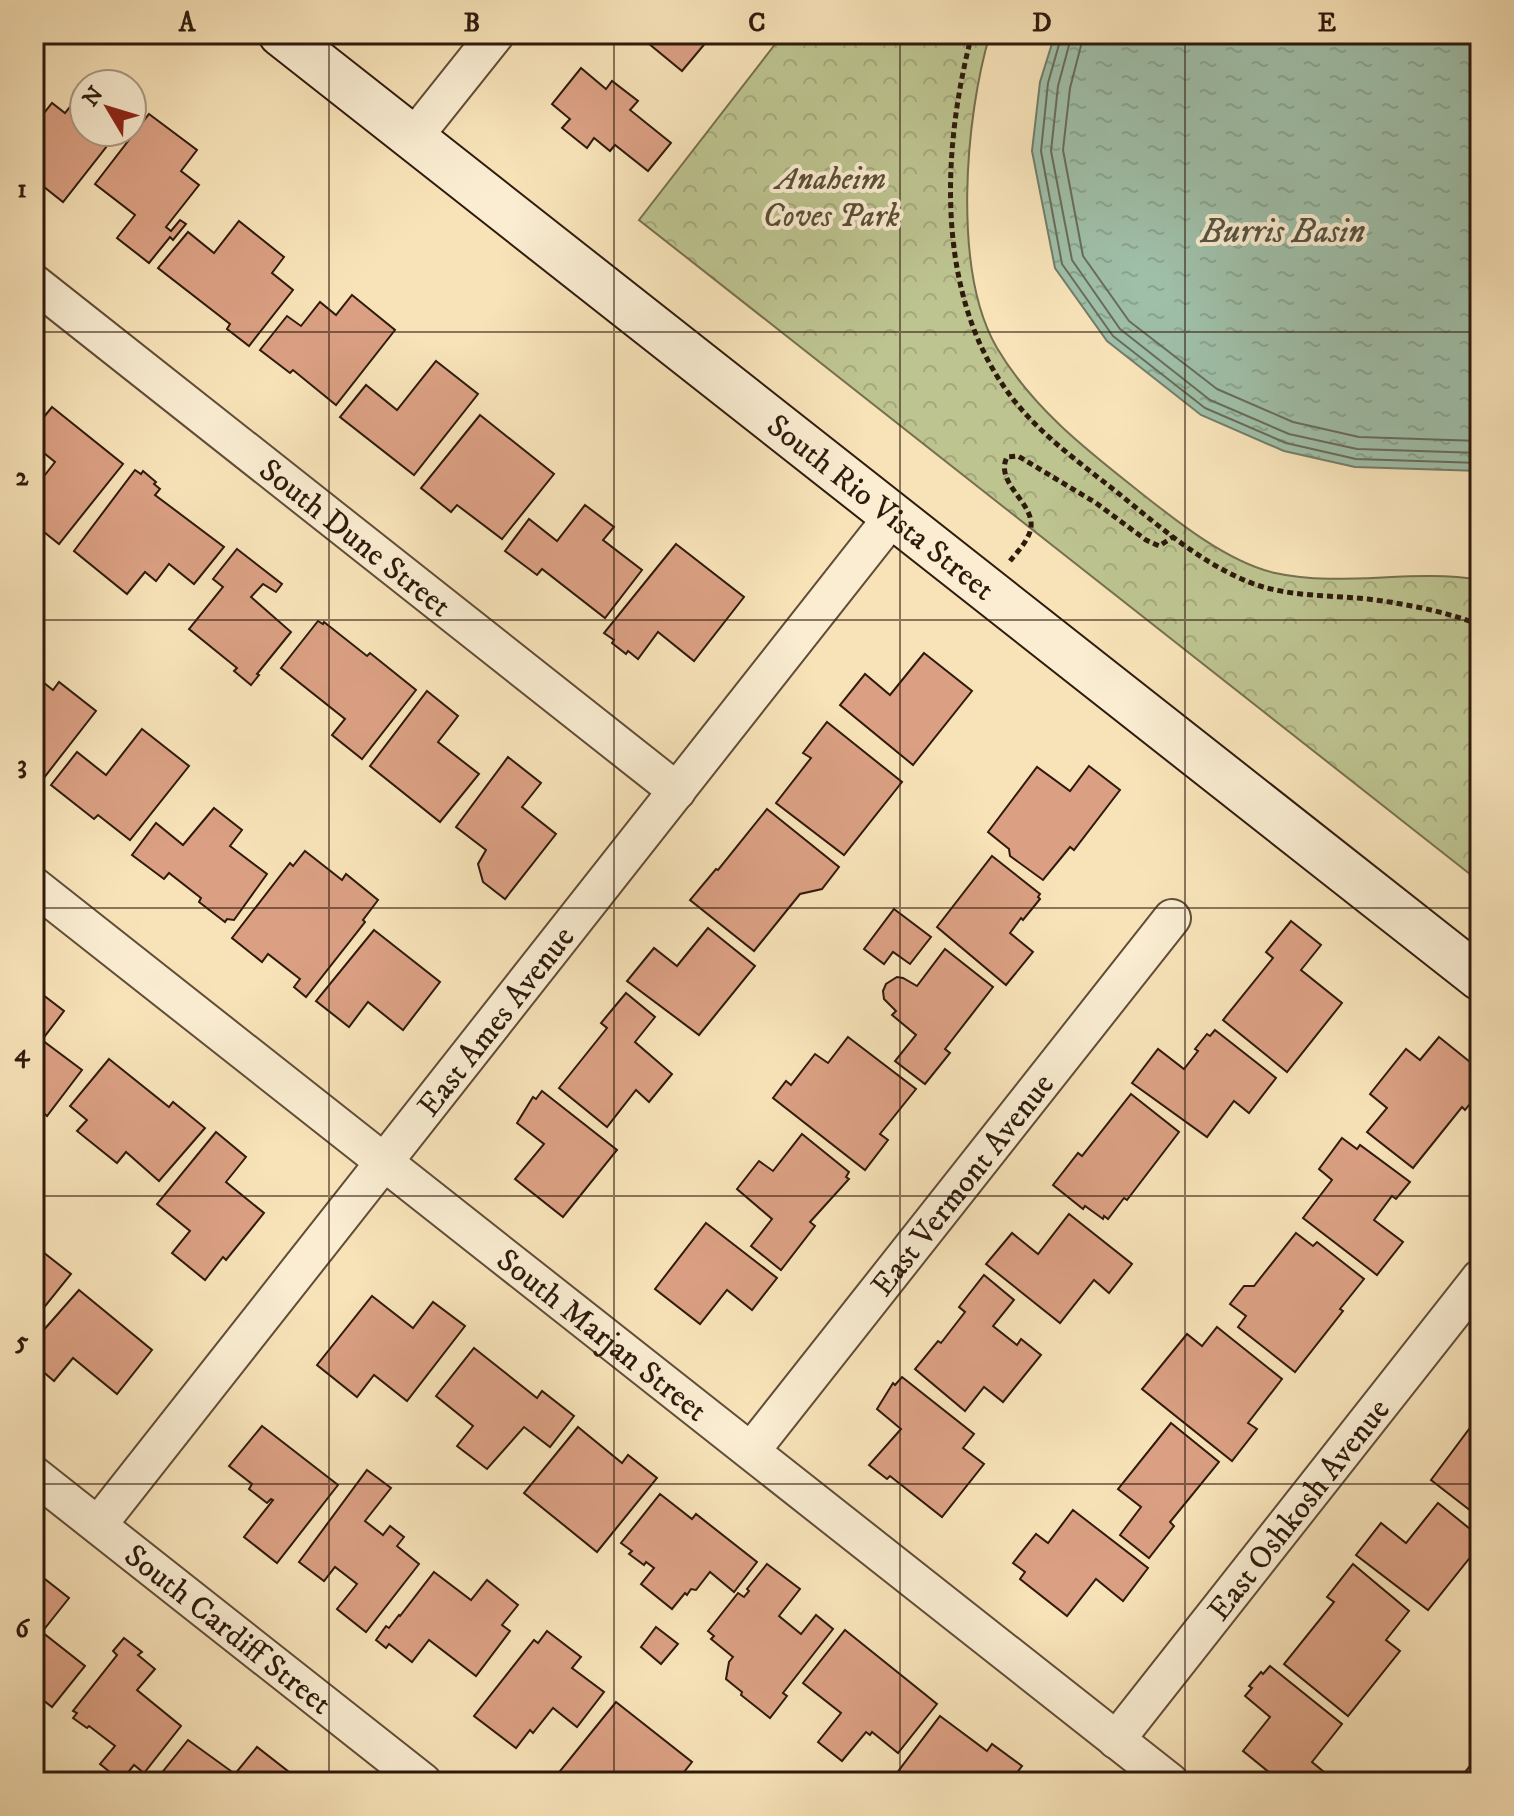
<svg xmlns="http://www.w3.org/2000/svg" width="1514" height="1816" viewBox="0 0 1514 1816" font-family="'IM FELL DW Pica',serif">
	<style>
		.park { fill: url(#park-crowns); stroke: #766f4e; stroke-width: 2 }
		.water { fill: url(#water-ripples); stroke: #727d6a; stroke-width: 2 }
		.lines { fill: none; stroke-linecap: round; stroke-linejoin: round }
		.shore { stroke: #676c5a; stroke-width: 2 }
		.building { fill: #dba083; stroke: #2f1a0c; stroke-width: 2 }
		.street-casing { stroke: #614c37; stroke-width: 40 }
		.secondary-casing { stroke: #2f1a0c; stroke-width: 48 }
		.path { stroke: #2f1a0c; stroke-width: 5; stroke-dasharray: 6 4; stroke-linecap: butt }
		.street { stroke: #faedd2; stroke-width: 36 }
		.secondary { stroke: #faedd2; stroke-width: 44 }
		.grid { fill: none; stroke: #2f1a0c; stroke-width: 2; stroke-opacity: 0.55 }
		.labels { text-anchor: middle; stroke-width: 8; stroke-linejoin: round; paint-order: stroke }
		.park-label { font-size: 32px; font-style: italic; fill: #5a4d34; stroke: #faedd2 }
		.street-label { font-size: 32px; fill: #2f1a0c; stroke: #faedd2 }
		.water-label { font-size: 34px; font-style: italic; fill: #565443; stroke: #faedd2 }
		.neatline { fill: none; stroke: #2f1a0c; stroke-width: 3 }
		.grid-label { font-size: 26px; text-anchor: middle; font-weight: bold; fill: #2f1a0c }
	</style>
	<defs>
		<pattern id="park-crowns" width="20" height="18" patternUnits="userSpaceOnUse" patternTransform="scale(2)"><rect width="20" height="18" fill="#bdc490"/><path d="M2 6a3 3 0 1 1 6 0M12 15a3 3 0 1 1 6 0" fill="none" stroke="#a3a87b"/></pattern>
		<pattern id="water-ripples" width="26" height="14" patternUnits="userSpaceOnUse" patternTransform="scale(2)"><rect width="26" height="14" fill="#9fbfa9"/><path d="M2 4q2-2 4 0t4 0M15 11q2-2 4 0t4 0" fill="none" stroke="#89a490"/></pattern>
	</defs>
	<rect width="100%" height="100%" fill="#f8e3b9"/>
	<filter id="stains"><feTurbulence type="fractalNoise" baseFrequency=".0025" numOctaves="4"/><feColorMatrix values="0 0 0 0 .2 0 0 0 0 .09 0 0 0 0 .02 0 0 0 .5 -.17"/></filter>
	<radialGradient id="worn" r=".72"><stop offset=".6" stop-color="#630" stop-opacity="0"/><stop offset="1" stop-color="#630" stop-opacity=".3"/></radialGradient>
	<path class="park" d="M 783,34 L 990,34 C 965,117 952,271 997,348 C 1032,407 1084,448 1136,489 C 1175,520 1227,562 1275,573 C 1342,588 1413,568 1480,580 L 1480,882 L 639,220 Z"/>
	<polygon class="water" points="1055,34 1480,34 1480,471 1355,467 1284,451 1201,415 1107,341 1055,268 1032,151 1040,82"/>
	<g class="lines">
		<g class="shore">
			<polyline points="1062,34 1048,83 1041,151 1062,264 1113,336 1205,408 1286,443 1356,459 1480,463"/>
			<polyline points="1072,34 1058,86 1051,151 1072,260 1120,329 1210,400 1289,434 1357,449 1480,453"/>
			<polyline points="1084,34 1070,88 1063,150 1083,256 1129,321 1217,389 1293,422 1359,437 1480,441"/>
		</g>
	</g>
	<g class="building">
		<polygon points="637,34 713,34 682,71"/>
		<polygon points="581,68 606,89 612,81 638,101 630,110 671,143 648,171 615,145 610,151 594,138 587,148 562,128 570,119 552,104"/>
		<polygon points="84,89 84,132 118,132 63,202 34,179 34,105 44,113 52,103 65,113"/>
		<polygon points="149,114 197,150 181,171 199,185 166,227 171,231 180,220 186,224 173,240 170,237 149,263 117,238 135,215 95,184"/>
		<polygon points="239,221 284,257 272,273 293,290 249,346 227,329 230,324 158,268 188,232 214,253"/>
		<polygon points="352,295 395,330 336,405 293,370 290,373 260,350 287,316 301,326 320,302 336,315"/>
		<polygon points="436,361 478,394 414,475 340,417 366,385 397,410"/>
		<polygon points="52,407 123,464 59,544 34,524 34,489 55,462 34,445 34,429"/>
		<polygon points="480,415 554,474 502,539 457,505 451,512 421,488"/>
		<polygon points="135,470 141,474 143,471 156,482 154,484 160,489 155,495 224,547 194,584 169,564 156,581 145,572 127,594 74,551"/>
		<polygon points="585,505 614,527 603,540 642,570 605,618 542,569 537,575 505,551 529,519 557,541"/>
		<polygon points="676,544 744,597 694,661 658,632 638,659 628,651 626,654 612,643 614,640 604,633"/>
		<polygon points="237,549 282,584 276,592 263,584 251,597 291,632 257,674 259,675 251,685 234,671 237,668 189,629 223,587 213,579"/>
		<polygon points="318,621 323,624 324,622 367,656 370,653 416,690 362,759 332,735 345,719 281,668"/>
		<polygon points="924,653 972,691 913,765 840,705 865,674 890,695"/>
		<polygon points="34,675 53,690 59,682 96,711 43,779 34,772"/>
		<polygon points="427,691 458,716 438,742 479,774 440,822 370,766"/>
		<polygon points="827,722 902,782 844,855 776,803 811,758 803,753"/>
		<polygon points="142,729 189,766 130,840 98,815 94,819 51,785 77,752 106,775"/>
		<polygon points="508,757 541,783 522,807 556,834 505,899 483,882 478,864 486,850 456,827"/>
		<polygon points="1089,766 1120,790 1074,850 1070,847 1043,880 1010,856 1009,849 988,832 1037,767 1070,791"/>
		<polygon points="214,808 242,830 230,846 267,874 234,920 227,919 225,922 199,902 201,898 169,873 164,879 132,855 156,823 183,845"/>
		<polygon points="767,809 839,867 822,889 800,894 754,951 690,900 716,869 718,870"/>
		<polygon points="305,851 342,880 346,874 378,900 363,920 365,922 306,997 294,987 300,979 268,954 262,962 232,938 290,863 293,866"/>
		<polygon points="992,856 1040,894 1038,897 1040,899 1023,920 1021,918 1010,933 1033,952 1006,985 937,927"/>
		<polygon points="894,909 931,937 910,964 893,952 884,964 864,949"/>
		<polygon points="1291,921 1321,945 1301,970 1342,1003 1287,1072 1223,1020 1273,958 1266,952"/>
		<polygon points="708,928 755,966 699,1035 627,981 654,948 677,966"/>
		<polygon points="374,930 440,982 403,1030 368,1002 349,1027 316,1001"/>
		<polygon points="945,949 993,987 945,1049 950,1053 925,1084 895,1061 916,1035 892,1015 896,1011 884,999 883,991 886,984 897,977 903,978 917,986"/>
		<polygon points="34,988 64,1011 42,1040 82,1070 47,1116 41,1111 34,1121"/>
		<polygon points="626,993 655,1017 635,1042 672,1074 649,1102 636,1090 607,1127 559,1088 607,1028 601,1023"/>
		<polygon points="1215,1030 1276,1078 1249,1113 1234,1101 1207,1137 1132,1083 1158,1049 1184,1069 1198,1051 1195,1049 1207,1034 1210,1036"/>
		<polygon points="848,1037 916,1089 880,1134 888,1140 865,1170 773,1098 786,1081 791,1085 815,1054 828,1063"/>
		<polygon points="1439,1037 1480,1070 1480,1091 1465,1110 1462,1107 1413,1168 1367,1132 1387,1108 1370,1094 1406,1049 1420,1060"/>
		<polygon points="109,1059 169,1107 173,1102 205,1128 159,1181 126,1152 117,1163 77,1131 87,1120 70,1106"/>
		<polygon points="542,1091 617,1150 563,1217 515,1179 544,1144 517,1123 533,1097 536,1099"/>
		<polygon points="1131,1094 1179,1132 1127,1200 1124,1198 1108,1219 1104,1216 1103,1219 1085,1206 1083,1209 1053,1185 1078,1153 1082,1156"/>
		<polygon points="216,1132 246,1157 226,1182 264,1213 226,1260 223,1257 205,1280 172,1253 190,1231 157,1204"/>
		<polygon points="802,1134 849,1172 846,1177 849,1179 810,1222 815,1226 781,1270 751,1246 772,1219 737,1189 759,1161 773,1171"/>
		<polygon points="1342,1138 1357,1149 1360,1145 1410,1182 1396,1199 1392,1196 1374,1220 1403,1242 1377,1275 1303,1218 1332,1180 1319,1169"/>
		<polygon points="1069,1214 1132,1264 1109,1293 1094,1280 1060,1323 986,1264 1012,1233 1038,1254"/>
		<polygon points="706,1223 777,1278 752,1310 727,1290 700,1324 655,1289"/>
		<polygon points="1296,1233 1313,1246 1317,1242 1364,1279 1340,1309 1343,1311 1295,1372 1238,1327 1246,1316 1230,1304 1244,1286 1254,1286"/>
		<polygon points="34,1245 71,1274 34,1320"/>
		<polygon points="984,1275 1014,1300 993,1326 1017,1345 1021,1339 1041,1355 1003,1402 984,1387 965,1411 915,1369 938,1341 941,1343 965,1312 959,1307"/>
		<polygon points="79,1290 152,1350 117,1394 73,1358 54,1381 34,1364 34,1341"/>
		<polygon points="372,1296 413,1328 433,1302 465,1326 407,1401 374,1375 357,1397 317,1365"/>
		<polygon points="1217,1327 1282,1379 1248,1423 1257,1429 1232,1461 1142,1389 1187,1334 1202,1346"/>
		<polygon points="474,1348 537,1398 542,1391 574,1416 550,1447 524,1427 487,1469 457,1446 473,1426 436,1396"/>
		<polygon points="902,1377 974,1434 963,1448 984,1464 942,1517 890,1476 887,1479 869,1465 901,1429 877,1409 893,1383 895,1385"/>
		<polygon points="1480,1403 1480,1518 1431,1480 1478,1417 1472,1413"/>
		<polygon points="1171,1423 1219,1462 1170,1522 1174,1526 1149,1558 1120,1535 1141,1507 1118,1489"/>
		<polygon points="262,1426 338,1485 277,1563 244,1537 273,1500 271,1499 267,1503 249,1489 252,1484 229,1466"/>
		<polygon points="578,1427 622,1463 628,1455 657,1478 597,1552 524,1493"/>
		<polygon points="367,1470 391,1488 365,1521 383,1535 390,1526 404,1537 397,1546 419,1564 366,1632 337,1609 357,1584 335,1567 324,1581 299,1562"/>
		<polygon points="660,1494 692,1519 696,1514 757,1562 734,1592 710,1572 696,1590 691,1589 687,1595 685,1593 672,1609 641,1584 654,1568 646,1562 644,1565 629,1554 632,1551 621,1543"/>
		<polygon points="1438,1503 1480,1537 1480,1545 1428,1610 1356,1555 1381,1523 1406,1543"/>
		<polygon points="1073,1510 1148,1568 1123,1601 1096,1579 1067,1616 1020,1579 1025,1572 1013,1563 1036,1534 1048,1543"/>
		<polygon points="767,1564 800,1589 779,1616 801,1634 816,1615 833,1629 783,1693 787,1696 770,1718 741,1695 742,1692 726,1679 729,1662 733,1657 711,1639 714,1636 708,1631 738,1593 744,1597 749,1591 747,1589"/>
		<polygon points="1353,1564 1409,1611 1386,1640 1400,1651 1348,1716 1284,1664 1334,1602 1327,1597"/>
		<polygon points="36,1572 69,1598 42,1632 85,1666 52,1707 34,1693 34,1575"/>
		<polygon points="434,1572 471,1600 487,1580 518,1605 502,1625 510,1631 476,1676 429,1640 412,1662 389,1644 386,1648 376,1640 386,1626 389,1628 399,1615 400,1616"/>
		<polygon points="656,1627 678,1644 661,1664 641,1647"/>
		<polygon points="845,1630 937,1704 898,1753 872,1732 870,1735 866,1732 842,1761 818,1742 841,1713 803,1683"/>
		<polygon points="547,1631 581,1657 572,1668 604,1692 577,1727 553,1708 533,1733 530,1730 516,1748 474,1716 534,1640 538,1643"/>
		<polygon points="124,1638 142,1652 138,1655 155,1669 137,1690 181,1726 144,1773 134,1765 121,1781 100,1764 115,1746 89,1726 87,1728 73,1718 77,1713 73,1711 117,1655 113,1651"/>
		<polygon points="1270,1666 1342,1724 1312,1762 1330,1777 1326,1782 1281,1782 1243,1751 1270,1717 1245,1696 1252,1688 1249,1686 1261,1672 1263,1674"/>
		<polygon points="616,1702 692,1762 676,1782 623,1782 625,1778 618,1773 611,1782 552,1781"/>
		<polygon points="940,1716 987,1751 992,1744 1022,1766 1010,1782 890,1782"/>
		<polygon points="188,1740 235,1774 257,1747 289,1772 281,1782 158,1782 156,1780"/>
		<polygon points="1473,1762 1480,1767 1480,1782 1457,1782"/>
	</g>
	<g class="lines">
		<g class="street-casing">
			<g id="street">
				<polyline points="413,138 496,34"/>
				<path id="s1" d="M 34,283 L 677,791"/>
				<path id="s2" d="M 34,886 L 1170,1782"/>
				<path id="s3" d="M 751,1451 L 1172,918"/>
				<path id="s4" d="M 34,1475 L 423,1782"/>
				<path id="s5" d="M 98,1525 L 893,516"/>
				<path id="s6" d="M 1116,1740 L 1480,1278"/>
			</g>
		</g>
		<g class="secondary-casing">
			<g id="secondary">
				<path id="s7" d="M 281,34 L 1480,978"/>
			</g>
		</g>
		<g class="path">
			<path d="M 972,34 C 942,148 935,291 1007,391 C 1036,432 1079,462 1118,493 C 1160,527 1203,565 1254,584 C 1291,597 1330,595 1368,599 C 1406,604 1444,611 1480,625"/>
			<path d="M 1010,561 C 1018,551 1033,536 1031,522 C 1029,500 995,481 1007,457 L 1018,456 L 1096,503 L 1146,540 L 1159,546 L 1173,537"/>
		</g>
		<use href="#street" class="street"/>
		<use href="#secondary" class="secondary"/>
	</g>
	<path class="grid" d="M 329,34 L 329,1782M 614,34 L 614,1782M 900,34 L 900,1782M 1185,34 L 1185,1782M 34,332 L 1480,332M 34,620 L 1480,620M 34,908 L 1480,908M 34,1196 L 1480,1196M 34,1484 L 1480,1484"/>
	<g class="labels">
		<g class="park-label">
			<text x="831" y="189">Anaheim<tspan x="831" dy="37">Coves Park</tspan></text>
		</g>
		<g class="street-label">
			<text dy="11" stroke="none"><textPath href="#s7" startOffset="764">South Rio Vista Street</textPath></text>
			<text dy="11" stroke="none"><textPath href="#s1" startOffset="410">South Dune Street</textPath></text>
			<text dy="11" stroke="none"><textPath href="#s5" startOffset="642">East Ames Avenue</textPath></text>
			<text dy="11" stroke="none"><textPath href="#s3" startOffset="340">East Vermont Avenue</textPath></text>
			<text dy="11" stroke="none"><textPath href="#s2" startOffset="724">South Marjan Street</textPath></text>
			<text dy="11" stroke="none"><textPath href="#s6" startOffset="294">East Oshkosh Avenue</textPath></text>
			<text dy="11" stroke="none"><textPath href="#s4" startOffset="248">South Cardiff Street</textPath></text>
		</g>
		<g class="water-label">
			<text x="1283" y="242">Burris Basin</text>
		</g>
	</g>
	<rect width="1514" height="1816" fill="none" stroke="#f8e3b9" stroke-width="88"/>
	<g transform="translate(108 108) rotate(308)"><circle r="38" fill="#faedd2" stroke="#a99983" stroke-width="2"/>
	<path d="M0-6L14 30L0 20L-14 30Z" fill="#8f2418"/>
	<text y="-12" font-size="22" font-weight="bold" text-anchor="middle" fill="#2f1a0c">N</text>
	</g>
	<rect x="44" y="44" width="1426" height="1728" class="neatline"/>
	<g class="grid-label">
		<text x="187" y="31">A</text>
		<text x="472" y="31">B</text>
		<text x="757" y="31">C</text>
		<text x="1042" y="31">D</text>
		<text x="1327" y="31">E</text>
		<text x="22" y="197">1</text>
		<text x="22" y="485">2</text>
		<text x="22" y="773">3</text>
		<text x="22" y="1061">4</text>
		<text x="22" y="1349">5</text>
		<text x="22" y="1637">6</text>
	</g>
	<rect width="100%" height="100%" filter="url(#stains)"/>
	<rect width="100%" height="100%" fill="url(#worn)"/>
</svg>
